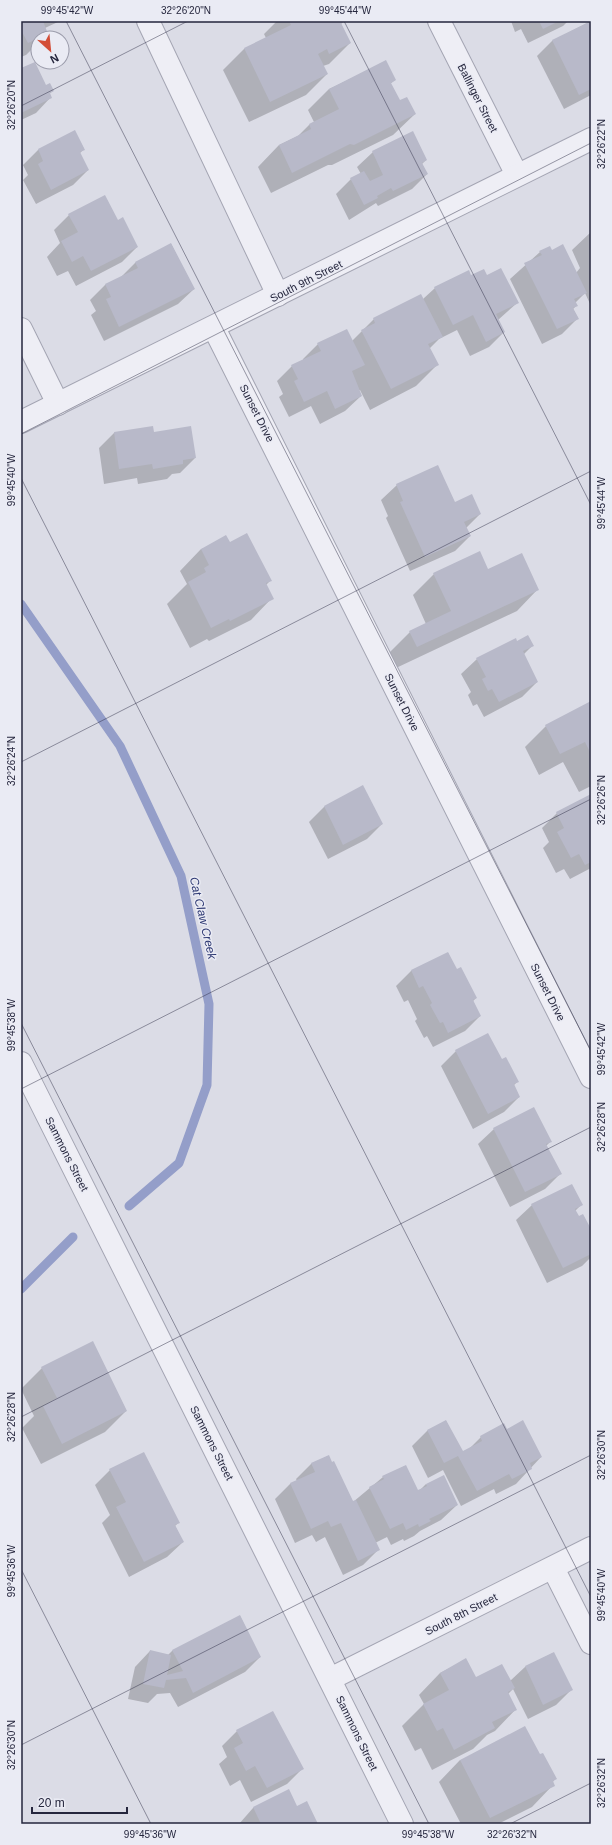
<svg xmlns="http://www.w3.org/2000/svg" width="612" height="1845" viewBox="0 0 612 1845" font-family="Arial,sans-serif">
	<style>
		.shadow { fill: #0003 }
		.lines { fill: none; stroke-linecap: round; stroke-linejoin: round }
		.stream { stroke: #949ec9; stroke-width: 9 }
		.building { fill: #b8b9c9 }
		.minor-casing { stroke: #a4a5b3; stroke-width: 24 }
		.minor { stroke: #eeeef5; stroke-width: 22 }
		.ticks { fill: none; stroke: #25263d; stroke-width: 1; stroke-opacity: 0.45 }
		.labels { text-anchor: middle; stroke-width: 3; stroke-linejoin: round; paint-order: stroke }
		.street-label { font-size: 11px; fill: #25263d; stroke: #eaebf4 }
		.water-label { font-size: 12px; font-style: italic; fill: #2d3872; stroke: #eaebf4 }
		.neatline { fill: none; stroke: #25263d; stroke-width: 1.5 }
		.ticks-label { font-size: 10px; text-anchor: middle; fill: #25263d }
	</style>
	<rect width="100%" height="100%" fill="#dbdce6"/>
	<g class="shadow">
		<polygon points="21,21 60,21 45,28 47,33 43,38 38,38 38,43 26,55 21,57"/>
		<polygon points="277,21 344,21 341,24 350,43 329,64 323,66 327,74 306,95 249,122 223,70 244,49 266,38 264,34"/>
		<polygon points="511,21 568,21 563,26 528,43 521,29 515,32"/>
		<polygon points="591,21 591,95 564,109 537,56 552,41"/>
		<polygon points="386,62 395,80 390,84 399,102 415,114 393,135 332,165 328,165 271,193 258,167 279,145 298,136 309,125 314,122 308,110 329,89"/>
		<polygon points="21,69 53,91 49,94 51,97 36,113 21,120"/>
		<polygon points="75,132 84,149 79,154 88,170 73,185 36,204 23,180 28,175 23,165 38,150"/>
		<polygon points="373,152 426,160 422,164 427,174 412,189 378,206 376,203 349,220 336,194 351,179 361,174 357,167"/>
		<polygon points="69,215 117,221 137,247 122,262 76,286 68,271 57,276 47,257 60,243 54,230"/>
		<polygon points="591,232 591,306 585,293 575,303 576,306 573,309 578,318 562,334 542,344 510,279 540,252 551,251 576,273 580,268 572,250"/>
		<polygon points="171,244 194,289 178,304 104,341 91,315 96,311 90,300 105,285 120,278 135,263"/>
		<polygon points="471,276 487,276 517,303 498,320 504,332 489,347 470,356 457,330 439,339 429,349 437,365 416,386 370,410 360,390 358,390 361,396 345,411 320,424 311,406 289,417 279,397 283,394 277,381 292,366 303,361 303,359 318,344 352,341 374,319 423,299 435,288"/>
		<polygon points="114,433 153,433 195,458 180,473 172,474 167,479 138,484 137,478 104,484 99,448"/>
		<polygon points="397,485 455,503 480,514 466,528 470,536 455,551 410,571 386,518 388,516 381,500"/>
		<polygon points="229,543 270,581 266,585 272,598 251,620 209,641 207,639 190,648 167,604 187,584 180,571 201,549"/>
		<polygon points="488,570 538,589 517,611 396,668 389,653 410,632 426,624 413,595 434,574"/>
		<polygon points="517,642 533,645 523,655 537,682 522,697 484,717 477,704 473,706 468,695 471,692 461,674 477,659"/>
		<polygon points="591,702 591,786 579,792 563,762 539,775 525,747 546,726"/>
		<polygon points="363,787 382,824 367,839 328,859 309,822 324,807"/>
		<polygon points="591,795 591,868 570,879 564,869 556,873 543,848 549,842 542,828 557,813"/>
		<polygon points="448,953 456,970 476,998 473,1001 480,1016 465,1031 433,1047 427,1036 424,1038 415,1021 417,1019 408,1000 404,1002 396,986 411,971"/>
		<polygon points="456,1051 501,1060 518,1081 513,1086 519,1097 504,1112 473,1129 441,1066"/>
		<polygon points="494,1129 551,1141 546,1146 560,1174 545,1189 510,1207 478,1144"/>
		<polygon points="532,1205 581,1205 575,1211 579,1217 591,1231 591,1257 582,1266 547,1283 516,1220"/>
		<polygon points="42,1368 126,1411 105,1432 41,1464 22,1428 34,1416 21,1389"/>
		<polygon points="446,1421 462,1452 469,1449 481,1437 507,1430 541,1457 516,1484 496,1494 494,1489 461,1506 443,1470 428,1478 412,1446 427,1431"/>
		<polygon points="328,1456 353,1502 383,1477 405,1466 418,1492 426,1484 457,1505 441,1520 420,1531 414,1536 404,1541 403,1539 391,1545 387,1537 375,1543 378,1550 363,1565 343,1575 325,1537 316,1542 312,1535 295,1543 275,1499 290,1484 297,1481 296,1479 311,1464"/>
		<polygon points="110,1470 178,1523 175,1526 183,1542 167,1557 129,1577 102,1523 110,1515 95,1485"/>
		<polygon points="240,1616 260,1657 245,1672 178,1707 170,1693 157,1694 148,1703 128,1699 135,1667 150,1651 168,1655 172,1651"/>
		<polygon points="553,1653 571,1690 556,1705 528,1719 513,1689 508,1694 516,1709 495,1731 487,1735 473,1749 432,1770 421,1748 415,1751 402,1726 424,1704 419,1695 440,1673 466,1660 475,1678 510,1681 525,1667"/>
		<polygon points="237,1731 302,1769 287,1784 251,1802 240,1780 230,1786 219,1764 227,1757 222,1746"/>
		<polygon points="539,1756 555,1779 552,1783 553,1785 532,1807 498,1824 461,1824 439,1782 460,1760"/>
		<polygon points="288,1791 296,1807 316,1824 239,1824 253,1808"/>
	</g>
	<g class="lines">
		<g class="stream">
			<polyline points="21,604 120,746 181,876 209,1004 207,1085 179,1163 129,1206"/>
			<polyline points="21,1289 73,1237"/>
		</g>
	</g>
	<g class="building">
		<polygon points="21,21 43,21 48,34 28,43 22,32 21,32"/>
		<polygon points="289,21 345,21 341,23 351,43 329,54 327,49 318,54 328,74 270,102 244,48 291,25"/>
		<polygon points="539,21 559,21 543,29"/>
		<polygon points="591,21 591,89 579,95 552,40"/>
		<polygon points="386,60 396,80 391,83 400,100 407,97 416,114 354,145 350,144 292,173 279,145 311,129 309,124 339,109 329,89"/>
		<polygon points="35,62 46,85 50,83 54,91 50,93 52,98 21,113 21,68"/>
		<polygon points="75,130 85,150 80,152 89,170 51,190 38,164 43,161 38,149"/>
		<polygon points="413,131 427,160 422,163 428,174 393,191 391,188 377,196 378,198 364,205 350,178 364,171 370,181 383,175 372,151"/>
		<polygon points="105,195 118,220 123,217 138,247 91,271 83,256 72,262 61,241 78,232 68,214"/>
		<polygon points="171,243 195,289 119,327 106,299 111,297 105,284 138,268 135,262"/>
		<polygon points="563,244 587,293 574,299 578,306 573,308 579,319 557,329 524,263 542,255 539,251 550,246 552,250"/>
		<polygon points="501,268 519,303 496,314 505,332 486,342 473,315 453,325 434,287 469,270 471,275 484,269 487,275"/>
		<polygon points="421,294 443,337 428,344 439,365 391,389 361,330 375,323 373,318"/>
		<polygon points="347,329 365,365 352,371 362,396 335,409 327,391 304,402 294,381 298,379 291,365 321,351 317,343"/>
		<polygon points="153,426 154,432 191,426 196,458 183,460 183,464 153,469 152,464 119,469 114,432"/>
		<polygon points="438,465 455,502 472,494 481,514 464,522 471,536 425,557 400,502 403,501 396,484"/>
		<polygon points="247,533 272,581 266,583 274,599 230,621 229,619 211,628 188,582 206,572 204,568 209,565 201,549 226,535 230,542"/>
		<polygon points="480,551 488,569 522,553 539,590 417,647 409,631 451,611 433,573"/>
		<polygon points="528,635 534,646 523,651 538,682 499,702 492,689 488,691 482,679 486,677 476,658 516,638 517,641"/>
		<polygon points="591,701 591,754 585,742 560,754 545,725"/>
		<polygon points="363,785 383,824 343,845 324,806"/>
		<polygon points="591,794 591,862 585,865 579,854 571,858 557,832 564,828 556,812"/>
		<polygon points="448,952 457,969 461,967 477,998 473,1000 481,1016 448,1033 443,1022 440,1023 430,1005 432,1003 423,986 419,988 411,970"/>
		<polygon points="488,1033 502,1059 506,1057 519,1082 514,1084 520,1097 488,1114 455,1050"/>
		<polygon points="534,1107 552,1142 546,1144 562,1174 525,1192 493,1128"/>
		<polygon points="572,1184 583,1205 575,1209 579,1216 583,1214 591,1229 591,1254 563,1268 531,1204"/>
		<polygon points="93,1341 127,1411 62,1444 43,1406 57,1398 41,1367"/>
		<polygon points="446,1420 463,1451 482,1441 480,1436 504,1423 507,1429 523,1420 542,1457 530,1463 532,1469 512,1479 509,1474 477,1491 458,1456 444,1463 427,1430"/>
		<polygon points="144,1452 180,1523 175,1525 184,1542 144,1562 116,1507 126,1502 109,1469"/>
		<polygon points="329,1455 332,1462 334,1461 353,1501 356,1500 380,1550 358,1561 341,1523 331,1527 328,1521 311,1529 290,1483 315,1472 311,1463"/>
		<polygon points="406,1465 418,1490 427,1486 426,1484 444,1475 458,1505 429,1519 431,1521 419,1527 418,1524 406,1530 403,1523 390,1529 369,1487 384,1479 382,1476"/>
		<polygon points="240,1615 261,1657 193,1693 186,1678 166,1680 164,1688 143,1684 150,1650 171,1655 167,1675 183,1671 172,1650"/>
		<polygon points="554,1652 573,1690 543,1705 525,1666"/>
		<polygon points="466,1658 476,1677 502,1664 515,1688 508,1692 517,1710 492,1722 495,1728 454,1750 443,1728 437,1731 423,1704 449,1690 440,1673"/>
		<polygon points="273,1711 304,1769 267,1788 255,1766 246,1771 234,1748 243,1743 236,1730"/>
		<polygon points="525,1726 540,1754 543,1753 557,1779 553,1781 555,1786 490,1818 460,1760"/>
		<polygon points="289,1789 297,1806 307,1801 318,1824 261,1824 253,1807"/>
	</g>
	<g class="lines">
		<g class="minor-casing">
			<g id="minor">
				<polyline points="148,21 278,295"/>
				<polyline points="439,21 517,175"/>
				<polyline points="214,328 591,1077"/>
				<polyline points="21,329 58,404"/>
				<polyline points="21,422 591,139"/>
				<polyline points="21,1063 402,1824"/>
				<polyline points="553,1568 591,1643"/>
				<polyline points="330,1679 591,1548"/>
			</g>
		</g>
		<use href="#minor" class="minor"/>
	</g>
	<path class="ticks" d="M 66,21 L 591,1051M 344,21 L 591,505M 21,106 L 188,21M 21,434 L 591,143M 21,478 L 591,1597M 21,762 L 591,471M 21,1023 L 429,1824M 21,1089 L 591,799M 21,1417 L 591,1127M 21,1569 L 151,1824M 21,1745 L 591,1455M 510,1824 L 591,1783"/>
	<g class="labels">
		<g class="street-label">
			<text transform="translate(478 98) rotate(63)" y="4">Ballinger Street</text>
			<text transform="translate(306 281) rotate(-27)" y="4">South 9th Street</text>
			<text transform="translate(257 413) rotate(63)" y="4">Sunset Drive</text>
			<text transform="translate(402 702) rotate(63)" y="4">Sunset Drive</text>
			<text transform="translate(548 992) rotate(63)" y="4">Sunset Drive</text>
			<text transform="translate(67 1154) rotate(63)" y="4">Sammons Street</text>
			<text transform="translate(212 1443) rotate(63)" y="4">Sammons Street</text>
			<text transform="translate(461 1614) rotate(-27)" y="4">South 8th Street</text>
			<text transform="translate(357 1733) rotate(64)" y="4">Sammons Street</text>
		</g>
		<g class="water-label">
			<text transform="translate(203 918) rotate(77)" y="4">Cat Claw Creek</text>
		</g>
	</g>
	<rect width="612" height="1845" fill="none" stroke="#eaebf4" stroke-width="44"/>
	<g transform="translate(50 50) rotate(153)"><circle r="19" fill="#eaebf4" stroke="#9b9cab"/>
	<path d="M0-3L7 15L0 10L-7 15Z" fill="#d34e38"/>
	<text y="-6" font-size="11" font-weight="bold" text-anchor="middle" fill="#25263d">N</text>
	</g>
	<path d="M32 1807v6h95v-6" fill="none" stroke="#25263d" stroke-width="2"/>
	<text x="38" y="1807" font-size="12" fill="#25263d" stroke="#eaebf4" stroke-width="3" paint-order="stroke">20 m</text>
	<rect x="22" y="22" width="568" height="1801" class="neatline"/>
	<g class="ticks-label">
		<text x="67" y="14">99°45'42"W</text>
		<text x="186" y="14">32°26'20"N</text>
		<text x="345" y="14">99°45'44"W</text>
		<text transform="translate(11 105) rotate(-90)" y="4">32°26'20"N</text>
		<text transform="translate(601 144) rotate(-90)" y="4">32°26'22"N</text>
		<text transform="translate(11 480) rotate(-90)" y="4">99°45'40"W</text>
		<text transform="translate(601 503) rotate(-90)" y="4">99°45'44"W</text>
		<text transform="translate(11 761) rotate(-90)" y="4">32°26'24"N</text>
		<text transform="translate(601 800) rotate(-90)" y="4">32°26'26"N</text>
		<text transform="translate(11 1025) rotate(-90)" y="4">99°45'38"W</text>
		<text transform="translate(601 1049) rotate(-90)" y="4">99°45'42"W</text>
		<text transform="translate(601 1127) rotate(-90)" y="4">32°26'28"N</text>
		<text transform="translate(11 1417) rotate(-90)" y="4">32°26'28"N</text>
		<text transform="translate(601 1455) rotate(-90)" y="4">32°26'30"N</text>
		<text transform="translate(11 1571) rotate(-90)" y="4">99°45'36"W</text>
		<text transform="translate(601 1595) rotate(-90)" y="4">99°45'40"W</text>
		<text transform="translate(11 1745) rotate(-90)" y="4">32°26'30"N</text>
		<text transform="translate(601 1783) rotate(-90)" y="4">32°26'32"N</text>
		<text x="150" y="1838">99°45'36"W</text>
		<text x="428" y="1838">99°45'38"W</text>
		<text x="512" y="1838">32°26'32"N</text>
	</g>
</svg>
